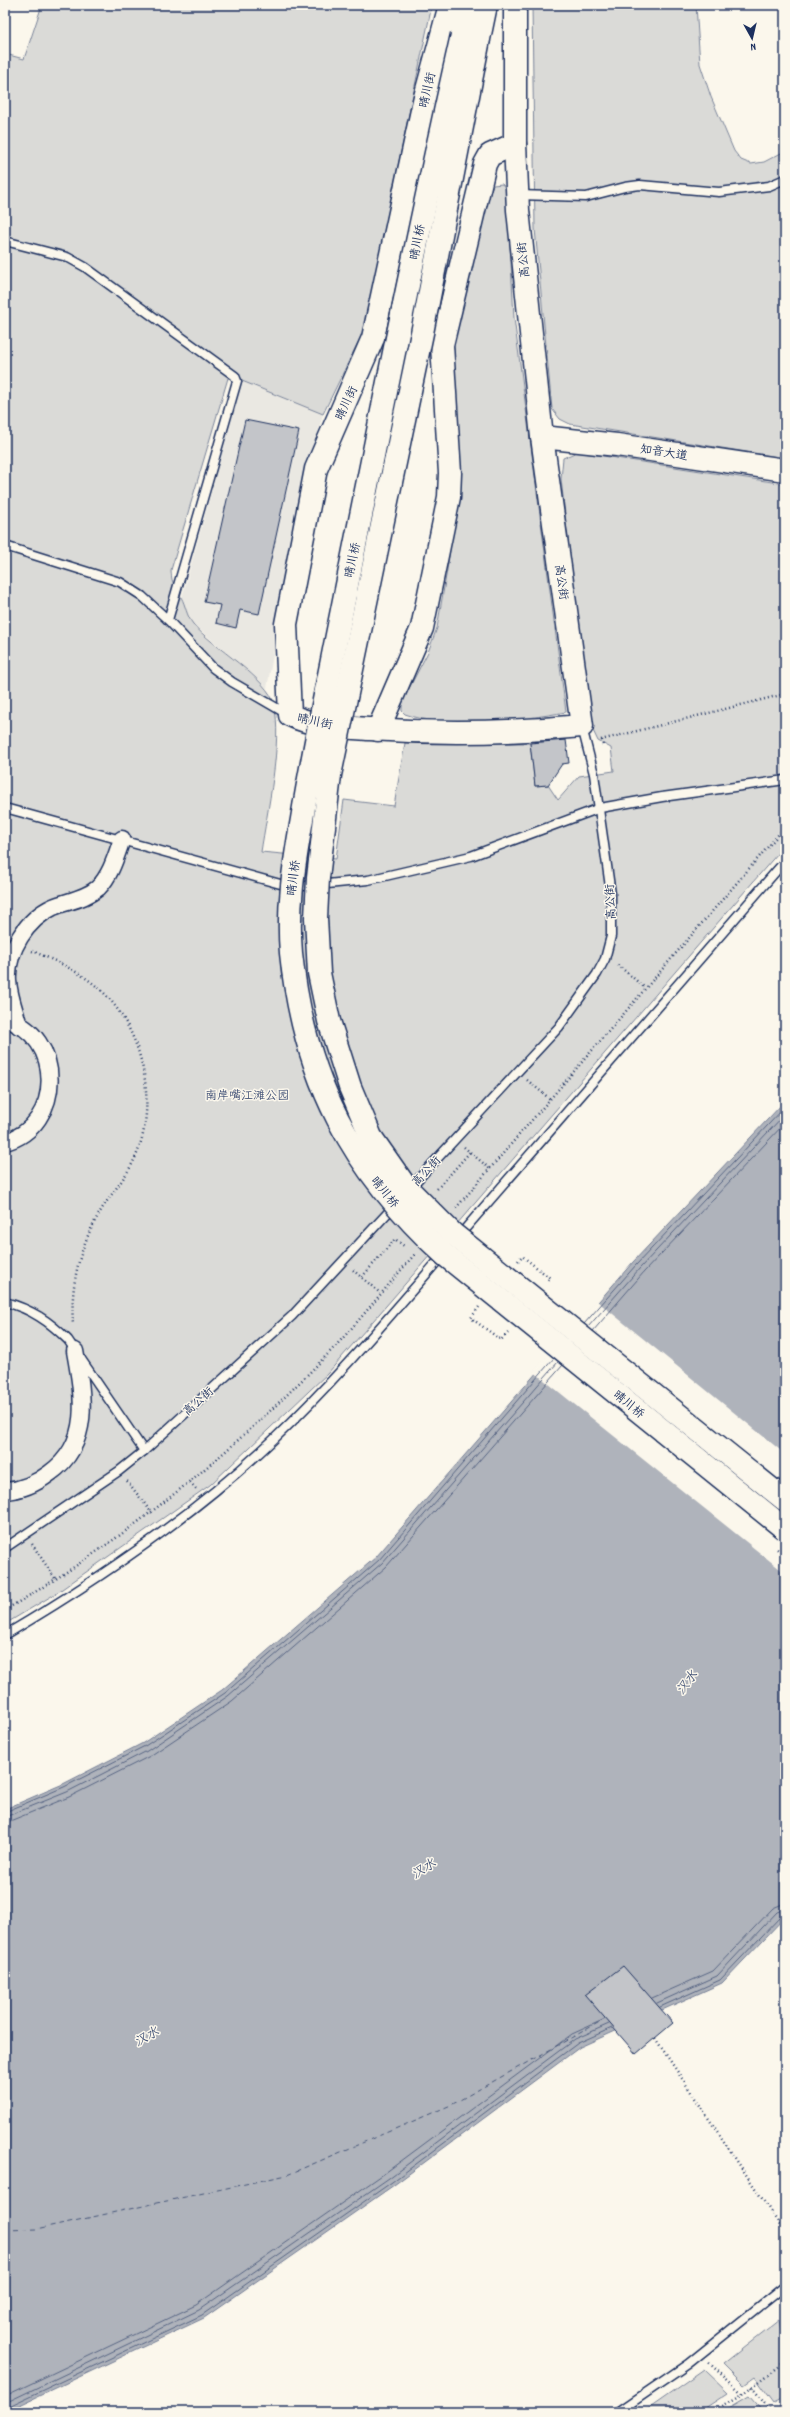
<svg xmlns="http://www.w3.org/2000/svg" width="790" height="2417" viewBox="0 0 790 2417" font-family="Dekko,'LXGW WenKai TC',sans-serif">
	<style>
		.built { fill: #eae8e2 }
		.green { fill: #dadad7; stroke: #7a849a }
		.water { fill: #afb3bb; stroke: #747e96 }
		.pier { fill: #fbf7ec }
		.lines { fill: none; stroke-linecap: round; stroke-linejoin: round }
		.shore { stroke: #566483; stroke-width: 1 }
		.ferry { stroke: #47577a; stroke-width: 1; stroke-dasharray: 5 4; stroke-linecap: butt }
		.building { fill: #c3c5c9; stroke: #1b2f5e }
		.lane-casing { stroke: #1b2f5e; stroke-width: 11 }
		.street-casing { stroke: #1b2f5e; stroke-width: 19 }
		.secondary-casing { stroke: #1b2f5e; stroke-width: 25 }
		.primary-casing { stroke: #1b2f5e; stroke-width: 25 }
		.path { stroke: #1b2f5e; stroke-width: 2.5; stroke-dasharray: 1 3; stroke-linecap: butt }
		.lane { stroke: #fbf7ec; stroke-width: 8 }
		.street { stroke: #fbf7ec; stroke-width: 16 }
		.secondary { stroke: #fbf7ec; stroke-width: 22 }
		.primary { stroke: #fbf7ec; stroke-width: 22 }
		.primary-bridge-casing { stroke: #1b2f5e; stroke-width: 25; stroke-linecap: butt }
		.path-bridge { stroke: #1b2f5e; stroke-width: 2.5; stroke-dasharray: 1 3; stroke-linecap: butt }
		.primary-bridge { stroke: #fbf7ec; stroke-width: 22 }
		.labels { text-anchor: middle; stroke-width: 3; stroke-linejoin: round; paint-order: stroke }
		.street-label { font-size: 12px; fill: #1b2f5e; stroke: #fbf7ec }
		.park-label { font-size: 12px; fill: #415176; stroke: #fbf7ec }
		.water-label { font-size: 13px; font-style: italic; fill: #47577a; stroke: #fbf7ec }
	</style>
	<rect width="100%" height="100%" fill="#fbf7ec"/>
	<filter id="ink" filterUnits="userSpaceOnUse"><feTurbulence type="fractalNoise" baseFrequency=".025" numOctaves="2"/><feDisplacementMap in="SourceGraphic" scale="8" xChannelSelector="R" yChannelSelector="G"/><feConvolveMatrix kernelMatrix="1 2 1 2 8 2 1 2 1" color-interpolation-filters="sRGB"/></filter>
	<g filter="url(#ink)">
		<polygon class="built" points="242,381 323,414 305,480 267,688 193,624 184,610 182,597"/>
		<g class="green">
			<path d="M 42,5 L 432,5 L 363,332 L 323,414 L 242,381 L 228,378 L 171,570 C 172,588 175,583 181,597 C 186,606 186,615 193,624 C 212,647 269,679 274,704 C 283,742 267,812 261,852 L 336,859 L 344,800 L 394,806 L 405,743 L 530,743 L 535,786 L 548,785 L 558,800 L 579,776 L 614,771 L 611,748 L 598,741 L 589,722 L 561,479 L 563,458 L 577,452 L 785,484 L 785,845 L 328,1373 L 210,1485 L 55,1594 L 5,1624 L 5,54 L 24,59 Z"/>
			<polygon points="532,5 696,5 700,64 711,97 734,151 741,160 751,164 764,162 785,151 785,458 570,424 560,419 552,409 535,229"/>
			<path d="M 502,184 L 507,190 L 514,318 L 566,712 C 522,720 448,730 405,714 L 402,711 L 402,702 L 428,652 L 437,628 L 447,570 L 456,509 L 453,366 L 454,344 L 489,194 L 493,185 Z"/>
			<polygon points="779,2320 785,2349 785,2397 774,2403 755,2377 744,2385 723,2364"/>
			<polygon points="704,2370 728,2393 699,2412 644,2412"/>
			<polygon points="749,2396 763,2412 722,2412"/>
		</g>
		<polygon class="water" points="785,1101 785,1917 722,1983 580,2047 394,2185 204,2318 5,2412 5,1809 63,1784 143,1743 222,1690 376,1557 633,1262"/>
		<polygon class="pier" points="597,1301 785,1454 785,1573 534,1372"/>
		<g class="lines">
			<g class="shore">
				<polyline points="584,1324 636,1265 785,1107"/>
				<polyline points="588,1327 640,1268 785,1114"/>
				<polyline points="593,1331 644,1272 785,1123"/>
				<polyline points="5,1812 64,1787 145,1746 225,1693 379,1560 554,1358"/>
				<polyline points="5,1817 67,1792 147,1751 228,1696 382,1563 558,1362"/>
				<polyline points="5,1823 69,1797 150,1756 232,1701 386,1567 563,1365"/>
				<polyline points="652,1998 713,1971 773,1908 785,1903"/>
				<polyline points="657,2003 717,1976 777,1912 785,1909"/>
				<polyline points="660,2007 720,1980 781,1916 785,1914"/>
				<polyline points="5,2396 196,2305 385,2173 572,2034 605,2019"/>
				<polyline points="5,2403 199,2310 389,2178 575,2039 609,2024"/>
				<polyline points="6,2412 9,2406 202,2315 392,2182 578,2043 612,2028"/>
			</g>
			<polyline class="ferry" points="5,2230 37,2229 287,2175 451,2105 605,2019"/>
		</g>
		<g class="building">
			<polygon points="245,420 299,431 259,614 240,610 236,628 216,623 220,605 204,602"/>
			<polygon points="566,740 569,763 562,764 548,785 535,786 530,743"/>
			<polygon points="623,1966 673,2023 636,2054 585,1995"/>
		</g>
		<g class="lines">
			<g class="lane-casing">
				<g id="lane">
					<polyline points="518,195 586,197 625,187 640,185 719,192 769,186 785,179"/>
					<polyline points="5,241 67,257 85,267 235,376 237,381 168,620 213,668 232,682 287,714"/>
					<polyline points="5,546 120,582 142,596 168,620"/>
					<polyline points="5,808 284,885 307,886 368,880 471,856 600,808 662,797 785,780"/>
					<polyline points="409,1189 559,1027 597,974 605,959 611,936 611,894 594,774 582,727"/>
					<polyline points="458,1237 785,861"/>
					<path d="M 5,1302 C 31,1309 49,1321 68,1340 L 144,1451"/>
					<polyline points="5,1548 119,1471 144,1451 292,1316 395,1205"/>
					<path d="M 5,1635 C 100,1579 193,1516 273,1440 C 334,1382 388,1318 443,1255"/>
					<polyline points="618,2412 688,2364 785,2286"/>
				</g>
			</g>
			<g class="street-casing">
				<g id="street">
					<path d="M 5,1019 C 65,1035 64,1126 5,1142"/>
					<path d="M 19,1026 C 15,1011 9,996 8,981 C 6,951 27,919 53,907 C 68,901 85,899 98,888 C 111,875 116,856 122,839"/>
					<path d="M 5,1491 C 22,1490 37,1483 50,1473 C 92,1443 83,1395 75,1351"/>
				</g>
			</g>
			<g class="secondary-casing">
				<g id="secondary">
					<path d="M 450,5 L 424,101 L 373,338 L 316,469 L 286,624 L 290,715 C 314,727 343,727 370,729 C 444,734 508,733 582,726 L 542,437 L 518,210 L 515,144 L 515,5"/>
					<polyline points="542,437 617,445 785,470"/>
					<polyline points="378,730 422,628 449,497 450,473 442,345 485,164 490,155 515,144"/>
				</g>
			</g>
			<g class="primary-casing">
				<g id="primary">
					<polyline points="462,35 466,5"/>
					<polyline points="479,39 486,5"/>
				</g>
			</g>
			<g class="path">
				<polyline points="601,740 785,694"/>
				<polyline points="602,740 603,746"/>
				<path d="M 32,951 C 59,962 85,974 105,994 C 144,1035 158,1104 136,1156 C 128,1174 116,1188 105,1204 C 81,1241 70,1281 73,1325"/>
				<polyline points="618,965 645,988"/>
				<polyline points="527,1080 550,1099"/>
				<polyline points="464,1147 490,1169"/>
				<polyline points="456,1208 785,827"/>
				<polyline points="518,1261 522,1256 550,1278 546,1282"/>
				<polyline points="353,1270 380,1293"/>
				<polyline points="479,1307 471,1318 501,1340 508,1333"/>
				<polyline points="127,1481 152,1513"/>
				<polyline points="190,1482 196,1489"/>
				<polyline points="32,1544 56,1580"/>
				<polyline points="777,1549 785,1555"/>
				<path d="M 5,1610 C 122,1542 227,1457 322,1360 C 355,1327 384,1289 416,1253"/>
				<polyline points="655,2038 785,2233"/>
				<polyline points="782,2305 785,2318"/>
				<polyline points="709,2363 743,2394"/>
				<polyline points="752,2387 771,2412"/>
				<polyline points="712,2412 743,2394 785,2362"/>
				<polyline points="778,2412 785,2407"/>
			</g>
			<use href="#lane" class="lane"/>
			<use href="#street" class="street"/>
			<use href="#secondary" class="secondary"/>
			<use href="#primary" class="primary"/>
			<g class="primary-bridge-casing">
				<g id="primary-bridge">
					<path d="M 462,35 C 417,235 377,435 337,635 C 325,696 312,757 302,819 C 294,864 287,908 291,953 C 304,1079 352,1170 445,1255 L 785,1529"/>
					<polyline points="479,39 422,333 330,775 318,878 316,918 319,973 329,1021 350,1087 371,1137 406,1187 453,1234 785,1500"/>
				</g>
			</g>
			<g class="path-bridge">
				<polyline points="437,1189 470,1152"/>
				<polyline points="362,1277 395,1239 404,1246"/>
			</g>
			<use href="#primary-bridge" class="primary-bridge"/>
		</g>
	</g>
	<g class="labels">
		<g class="street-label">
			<text transform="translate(427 90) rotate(-77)" y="4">晴川街</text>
			<text transform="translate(417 242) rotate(-79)" y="4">晴川桥</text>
			<text transform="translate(523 260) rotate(-96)" y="4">高公街</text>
			<text transform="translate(346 403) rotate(-65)" y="4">晴川街</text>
			<text transform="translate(664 452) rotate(9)" y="4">知音大道</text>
			<text transform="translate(352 560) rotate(-78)" y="4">晴川桥</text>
			<text transform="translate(562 582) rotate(82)" y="4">高公街</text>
			<text transform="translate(315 721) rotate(12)" y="4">晴川街</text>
			<text transform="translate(293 878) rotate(-83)" y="4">晴川桥</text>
			<text transform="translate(610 902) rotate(-93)" y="4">高公街</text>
			<text transform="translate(426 1171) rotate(-47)" y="4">高公街</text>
			<text transform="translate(385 1192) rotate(51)" y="4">晴川桥</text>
			<text transform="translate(198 1401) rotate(-42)" y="4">高公街</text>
			<text transform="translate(629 1404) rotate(39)" y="4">晴川桥</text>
		</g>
		<g class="park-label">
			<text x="247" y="1099">南岸嘴江滩公园</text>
		</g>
		<g class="water-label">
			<text transform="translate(686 1682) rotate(-53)" y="5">汉水</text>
			<text transform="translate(423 1868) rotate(-33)" y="5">汉水</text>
			<text transform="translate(146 2036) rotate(-30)" y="5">汉水</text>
		</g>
	</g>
	<rect width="790" height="2417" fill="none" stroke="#fbf7ec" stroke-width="20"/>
	<rect x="10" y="10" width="770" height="2397" fill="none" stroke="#1b2f5e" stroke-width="1.5" filter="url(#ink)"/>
	<g transform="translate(752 38) rotate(172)" stroke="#fbf7ec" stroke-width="3" paint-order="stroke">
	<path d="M0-3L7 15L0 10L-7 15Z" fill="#1b2f5e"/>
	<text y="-6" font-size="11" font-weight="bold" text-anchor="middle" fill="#1b2f5e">N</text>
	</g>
</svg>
